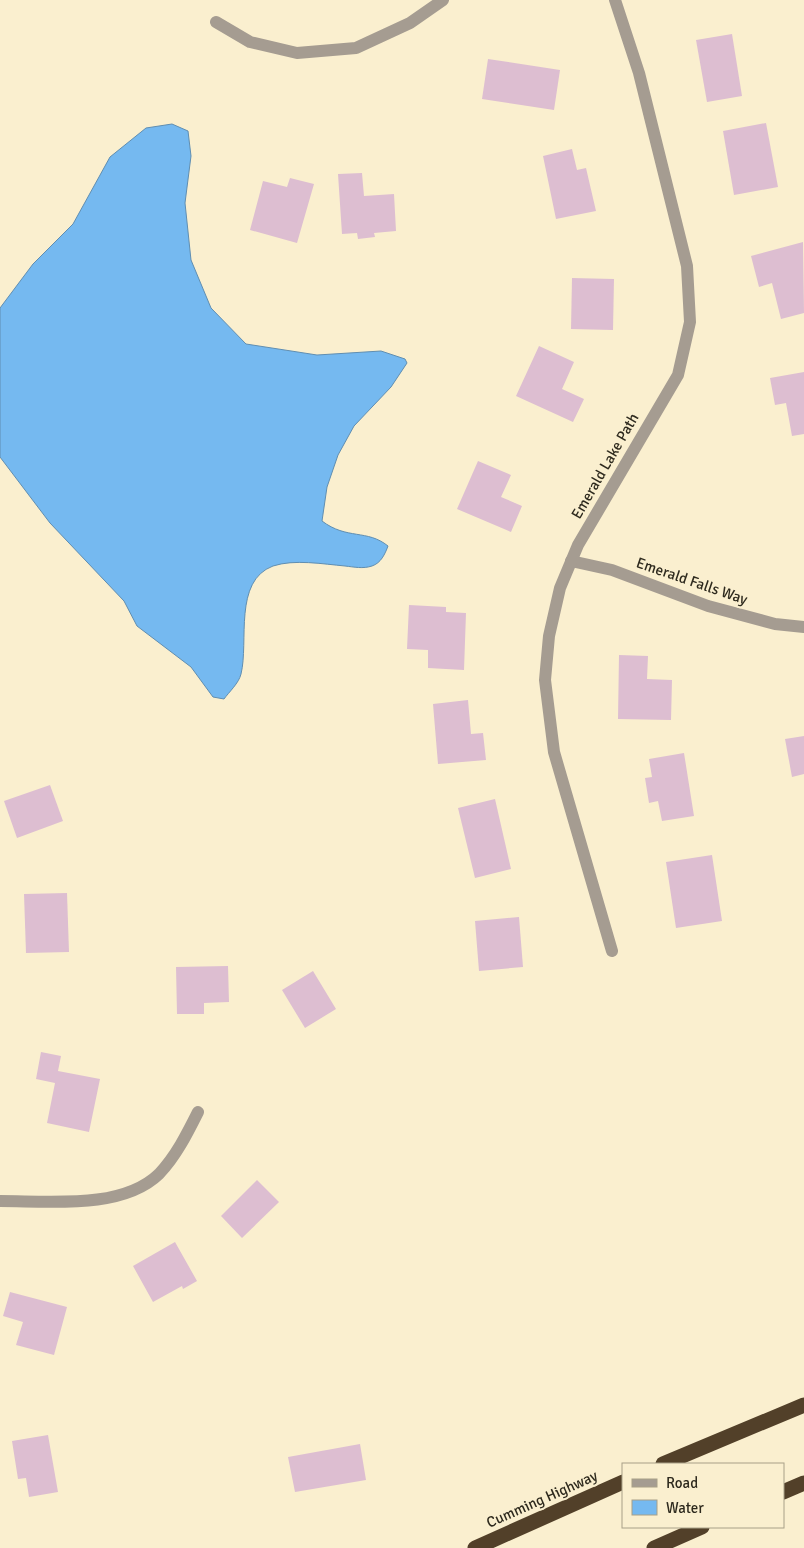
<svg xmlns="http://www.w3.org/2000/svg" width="804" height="1548" viewBox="0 0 804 1548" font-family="Signika,sans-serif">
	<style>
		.water { fill: #75b9f0; stroke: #608eb1 }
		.building { fill: #ddbed1 }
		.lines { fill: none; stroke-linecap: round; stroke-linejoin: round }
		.street { stroke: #a59c91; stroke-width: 12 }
		.highway { stroke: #524029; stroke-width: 15 }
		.labels { text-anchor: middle; stroke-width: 4; stroke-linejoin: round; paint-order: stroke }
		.street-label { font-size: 15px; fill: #2e2a1e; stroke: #faefcf }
	</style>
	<rect width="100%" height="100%" fill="#faefcf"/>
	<path class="water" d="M 172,124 L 188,131 L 191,156 L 185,203 L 191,260 L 211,308 L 246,344 L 317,355 L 381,351 L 405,359 L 407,363 L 391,387 L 354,426 L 338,455 L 327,487 L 322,521 C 347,540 367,529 388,546 C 385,554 381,563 372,566 C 363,569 354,567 345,566 C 323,564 294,559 273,566 C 233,581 249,642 241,674 C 239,683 229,692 224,699 L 213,697 L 191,667 L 137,626 L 124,601 L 50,523 L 0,457 L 0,308 L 33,264 L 73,224 L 110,157 L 146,128 Z"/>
	<g class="building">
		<polygon points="732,34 742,96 707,102 696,40"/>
		<polygon points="488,59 560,70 554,110 482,99"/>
		<polygon points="766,123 778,187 734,195 723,131"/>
		<polygon points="572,149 577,170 586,168 596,211 556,219 543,156"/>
		<polygon points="362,173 364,196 394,194 396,231 374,233 375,237 358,239 357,233 342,234 338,174"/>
		<polygon points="290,178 314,184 297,243 250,230 263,181 287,187"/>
		<polygon points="803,242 804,313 781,319 772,283 759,287 751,256"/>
		<polygon points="572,278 614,279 613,330 571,329"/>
		<polygon points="539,346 574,362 562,389 584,399 573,422 516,396"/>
		<polygon points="804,372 804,434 792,436 786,403 775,405 770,378"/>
		<polygon points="478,461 511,475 501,497 522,506 511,532 457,509"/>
		<polygon points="409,605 446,607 446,612 466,613 464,670 428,668 428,650 407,649"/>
		<polygon points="619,655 648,656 647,679 672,680 671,720 618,719"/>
		<polygon points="468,700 471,734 483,733 486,760 438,764 433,704"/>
		<polygon points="804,736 804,774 792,777 785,739"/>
		<polygon points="684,753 694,816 662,821 658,801 649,803 645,778 652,777 649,759"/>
		<polygon points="50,785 63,821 17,838 4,801"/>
		<polygon points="495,799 511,869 475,878 458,808"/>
		<polygon points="712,855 722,921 676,928 666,862"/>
		<polygon points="67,893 69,952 26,953 24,894"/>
		<polygon points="519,917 523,967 479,971 475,921"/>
		<polygon points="228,966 229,1002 204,1003 204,1014 177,1014 176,967"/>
		<polygon points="313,971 336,1009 305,1028 282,990"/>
		<polygon points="41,1052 61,1056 58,1071 100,1079 89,1132 47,1123 55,1083 36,1079"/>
		<polygon points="257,1180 279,1202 242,1238 221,1216"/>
		<polygon points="175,1242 197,1281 183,1289 182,1286 153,1302 133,1266"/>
		<polygon points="10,1292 67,1307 54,1355 16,1345 23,1322 3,1316"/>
		<polygon points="48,1435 58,1492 29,1497 26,1478 18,1479 12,1441"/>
		<polygon points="360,1444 366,1480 295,1492 288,1457"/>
	</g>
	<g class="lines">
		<g class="street">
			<polyline points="216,22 250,42 297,53 356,48 410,23 443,0"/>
			<polyline points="571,561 612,570 708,606 775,624 804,627"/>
			<polyline points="612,951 554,752 545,680 549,636 560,588 578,545 678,375 690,322 687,266 639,73 615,0"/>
			<path d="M 0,1201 C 48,1201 122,1210 159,1174 C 176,1156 187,1134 198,1112"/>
		</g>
		<g class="highway">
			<polyline points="663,1464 804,1405"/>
			<polyline points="783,1492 804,1483"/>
			<polyline points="475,1548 623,1482"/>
			<polyline points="654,1548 702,1527"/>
		</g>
	</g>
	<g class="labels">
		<g class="street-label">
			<text transform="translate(605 466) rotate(-60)" y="5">Emerald Lake Path</text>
			<text transform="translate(692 581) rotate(19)" y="5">Emerald Falls Way</text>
			<text transform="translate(542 1499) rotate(-24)" y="5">Cumming Highway</text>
		</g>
	</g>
	<rect x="622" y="1463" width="162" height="65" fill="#faefcf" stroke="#a8a088"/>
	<rect x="632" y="1479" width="25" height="8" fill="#a59c91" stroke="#a8a088"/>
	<text x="666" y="1488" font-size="15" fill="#2e2a1e">Road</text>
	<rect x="632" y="1500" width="25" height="15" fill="#75b9f0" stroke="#a8a088"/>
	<text x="666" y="1513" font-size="15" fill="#2e2a1e">Water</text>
</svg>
